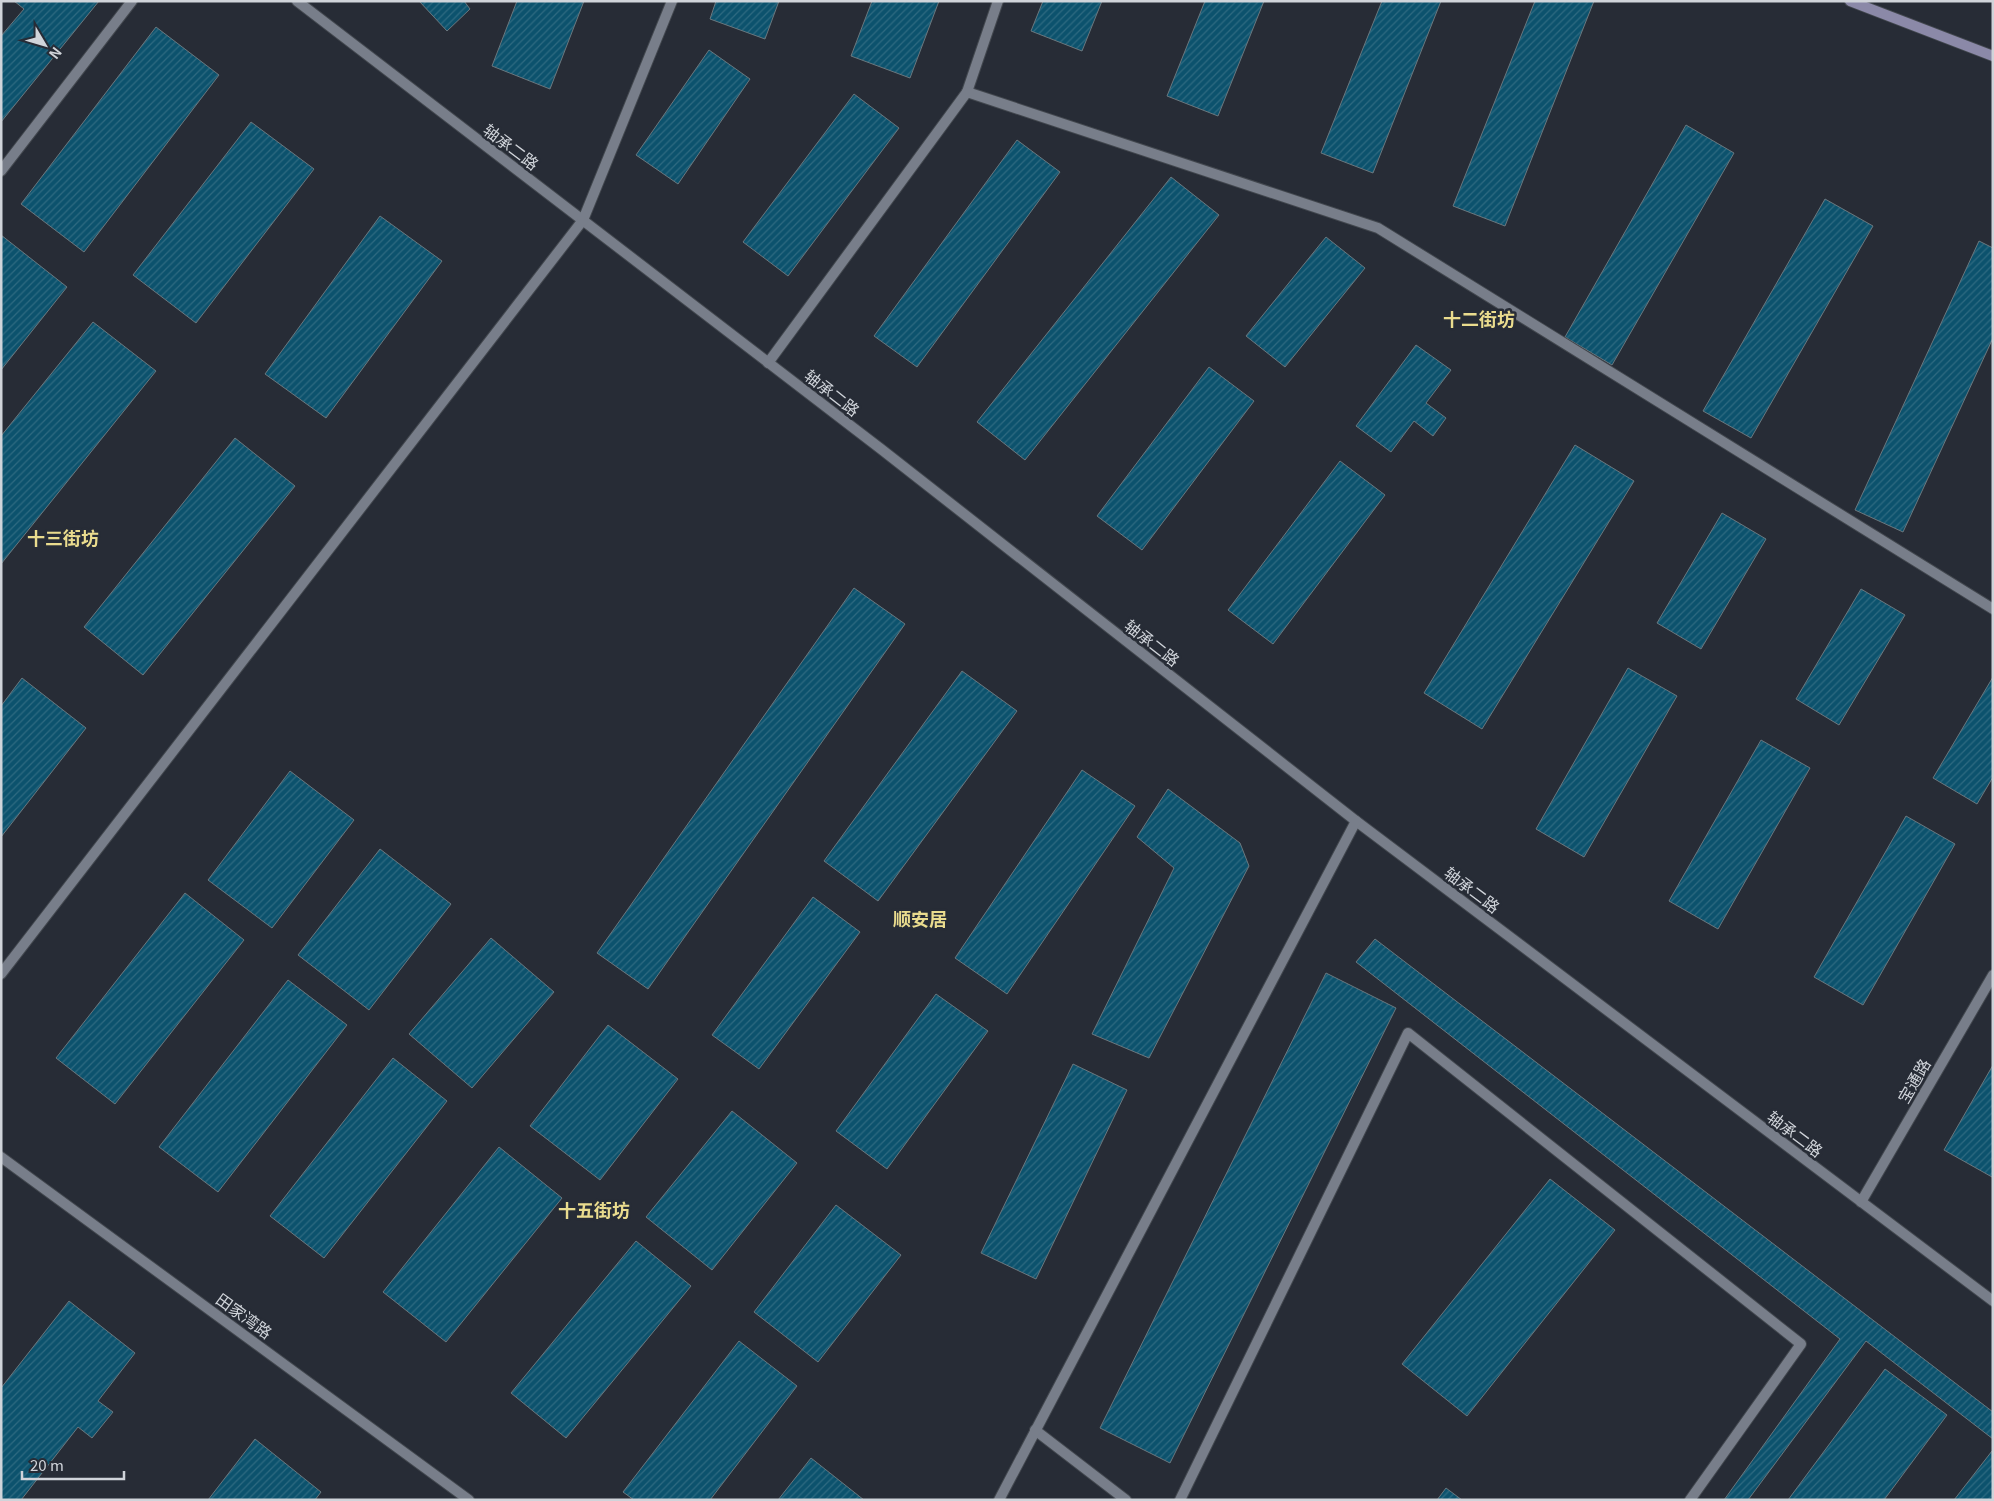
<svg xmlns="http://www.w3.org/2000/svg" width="1994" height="1501" viewBox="0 0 1994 1501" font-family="Georgia,'Noto Sans SC',serif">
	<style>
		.building { fill: url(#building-hatch); stroke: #6a777e }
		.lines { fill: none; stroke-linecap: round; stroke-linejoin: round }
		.lane-casing { stroke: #42474e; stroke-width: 12 }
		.street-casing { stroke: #42474e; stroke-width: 12 }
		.secondary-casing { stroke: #42474e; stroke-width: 12 }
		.lane { stroke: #787e8a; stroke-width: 10 }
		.street { stroke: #787e8a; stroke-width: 10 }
		.secondary { stroke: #8b89a8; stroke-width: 10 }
		.labels { text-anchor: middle; stroke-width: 5; stroke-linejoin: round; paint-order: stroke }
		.street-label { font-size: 16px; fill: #d0d4da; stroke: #272c36 }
		.neighbourhood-label { font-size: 18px; font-weight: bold; fill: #eadc8e; stroke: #272c36 }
	</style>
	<defs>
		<pattern id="building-hatch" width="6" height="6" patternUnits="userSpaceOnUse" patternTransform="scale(1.25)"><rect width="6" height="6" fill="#0c526d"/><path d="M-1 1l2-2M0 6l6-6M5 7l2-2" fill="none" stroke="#2e6a81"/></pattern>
	</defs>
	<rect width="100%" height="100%" fill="#272c36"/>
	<g class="building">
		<polygon points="14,1 99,1 1,122 1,36 24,9"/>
		<polygon points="419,1 464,1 470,9 447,31"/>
		<polygon points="517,1 584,1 550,89 492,66"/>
		<polygon points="716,1 779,1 765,39 710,19"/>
		<polygon points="872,1 939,1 910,78 851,56"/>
		<polygon points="1043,1 1102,1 1082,51 1031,31"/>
		<polygon points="1205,1 1264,1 1218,116 1167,96"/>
		<polygon points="1382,1 1441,1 1373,173 1321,153"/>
		<polygon points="1535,1 1594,1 1505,226 1453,206"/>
		<polygon points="156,27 219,75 84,252 21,204"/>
		<polygon points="709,50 750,79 678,184 636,155"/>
		<polygon points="854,94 899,128 788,276 743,242"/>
		<polygon points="251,122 314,169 196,323 133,275"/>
		<polygon points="1686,125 1734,153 1612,365 1565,337"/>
		<polygon points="1017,140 1060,172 917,367 874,336"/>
		<polygon points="1171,177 1219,215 1025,460 977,422"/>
		<polygon points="1825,199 1873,226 1751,438 1703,411"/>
		<polygon points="380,216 442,261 326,418 265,374"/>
		<polygon points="1,235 67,287 1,370"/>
		<polygon points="1326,237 1365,268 1285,367 1246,336"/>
		<polygon points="1979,241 1993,248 1993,338 1903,532 1855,510"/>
		<polygon points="93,322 156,371 1,564 1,436"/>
		<polygon points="1416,345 1451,370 1426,403 1446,418 1433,436 1414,421 1391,452 1356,426"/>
		<polygon points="1209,367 1254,401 1142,550 1097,516"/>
		<polygon points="235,438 295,486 143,675 84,627"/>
		<polygon points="1575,445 1634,481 1482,729 1424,693"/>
		<polygon points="1340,461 1385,495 1273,644 1228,610"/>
		<polygon points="1722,513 1766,539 1701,649 1657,623"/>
		<polygon points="854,588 905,624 648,989 597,953"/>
		<polygon points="1861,589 1905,615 1839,725 1796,699"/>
		<polygon points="1628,668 1677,696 1584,857 1536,829"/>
		<polygon points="962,671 1017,711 878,901 824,861"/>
		<polygon points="1993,677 1993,777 1977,804 1933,778"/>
		<polygon points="22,678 86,728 1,837 1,706"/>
		<polygon points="1761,740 1810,768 1718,929 1669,901"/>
		<polygon points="1082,770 1135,806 1007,994 955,958"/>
		<polygon points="290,771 354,820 272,928 208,880"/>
		<polygon points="1168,789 1240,843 1249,866 1149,1058 1092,1034 1174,868 1137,837"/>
		<polygon points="1906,816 1955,844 1863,1005 1814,977"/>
		<polygon points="380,849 451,904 369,1010 298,955"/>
		<polygon points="185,893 244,940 115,1104 56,1058"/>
		<polygon points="813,897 860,932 759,1069 712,1035"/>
		<polygon points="491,938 554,992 472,1088 409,1034"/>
		<polygon points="1375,939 1993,1412 1993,1439 1866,1341 1748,1500 1724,1500 1840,1339 1356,962"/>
		<polygon points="1326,973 1396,1008 1170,1463 1100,1428"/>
		<polygon points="288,980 347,1025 218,1192 159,1147"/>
		<polygon points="936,994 988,1031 887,1169 836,1131"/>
		<polygon points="608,1025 678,1079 600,1180 530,1126"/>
		<polygon points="393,1058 447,1101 324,1258 270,1216"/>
		<polygon points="1073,1064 1127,1090 1036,1279 981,1253"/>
		<polygon points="1993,1065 1993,1176 1992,1177 1944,1150"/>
		<polygon points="732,1111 797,1163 712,1270 646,1217"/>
		<polygon points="499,1147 562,1198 446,1342 383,1292"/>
		<polygon points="1550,1179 1615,1230 1467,1416 1402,1364"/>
		<polygon points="836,1205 901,1255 818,1362 754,1312"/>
		<polygon points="636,1241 691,1286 566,1438 511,1393"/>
		<polygon points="69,1301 135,1353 98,1401 113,1412 92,1438 78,1427 21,1500 1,1500 1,1388"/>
		<polygon points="739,1341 797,1386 710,1500 634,1500 623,1492"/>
		<polygon points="1885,1369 1947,1415 1884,1500 1788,1500"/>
		<polygon points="255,1439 321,1492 315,1500 208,1500"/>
		<polygon points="1992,1451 1993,1500 1954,1500"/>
		<polygon points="811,1458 864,1500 778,1500"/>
		<polygon points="1446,1488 1462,1500 1437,1500"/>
	</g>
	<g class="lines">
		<g class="lane-casing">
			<g id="lane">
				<polyline points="967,92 998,1"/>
				<polyline points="768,363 967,92 1378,228 1993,609"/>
				<polyline points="1035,1430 1126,1500"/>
				<polyline points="1180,1500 1408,1033 1801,1344 1690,1500"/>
			</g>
		</g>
		<g class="street-casing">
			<g id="street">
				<polyline points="297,1 881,449 1356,821 1993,1301"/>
				<polyline points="1,171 132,1"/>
				<polyline points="1,974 583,220 672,1"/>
				<polyline points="1,1157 469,1500"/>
				<polyline points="1861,1202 1993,975"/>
				<polyline points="999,1500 1356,821"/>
			</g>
		</g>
		<g class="secondary-casing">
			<polyline id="secondary" points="1850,1 1993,56"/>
		</g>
		<use href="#lane" class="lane"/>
		<use href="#street" class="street"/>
		<use href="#secondary" class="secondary"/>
	</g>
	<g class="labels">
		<g class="street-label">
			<text transform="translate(511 147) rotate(37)" y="6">轴承二路</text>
			<text transform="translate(832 393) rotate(38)" y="6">轴承二路</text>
			<text transform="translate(1152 643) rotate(38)" y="6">轴承二路</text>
			<text transform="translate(1472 890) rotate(37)" y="6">轴承二路</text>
			<text transform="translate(1914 1081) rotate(-60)" y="6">宝通路</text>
			<text transform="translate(1795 1134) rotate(37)" y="6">轴承二路</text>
			<text transform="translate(244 1316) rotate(36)" y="6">田家湾路</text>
		</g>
		<g class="neighbourhood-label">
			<text x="1479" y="326">十二街坊</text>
			<text x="63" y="545">十三街坊</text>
			<text x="920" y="926">顺安居</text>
			<text x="594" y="1217">十五街坊</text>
		</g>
	</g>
	<rect width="1994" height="1501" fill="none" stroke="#d0d4da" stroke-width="5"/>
	<g transform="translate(45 45) rotate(128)" stroke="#272c36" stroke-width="4" paint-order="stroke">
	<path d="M0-4L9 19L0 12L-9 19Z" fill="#d0d4da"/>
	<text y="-8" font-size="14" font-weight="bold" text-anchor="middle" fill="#d0d4da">N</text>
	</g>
	<path d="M22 1471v8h102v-8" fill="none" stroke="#d0d4da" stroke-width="2.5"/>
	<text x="30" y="1471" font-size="15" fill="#d0d4da" stroke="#272c36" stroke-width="4" paint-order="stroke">20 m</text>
</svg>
